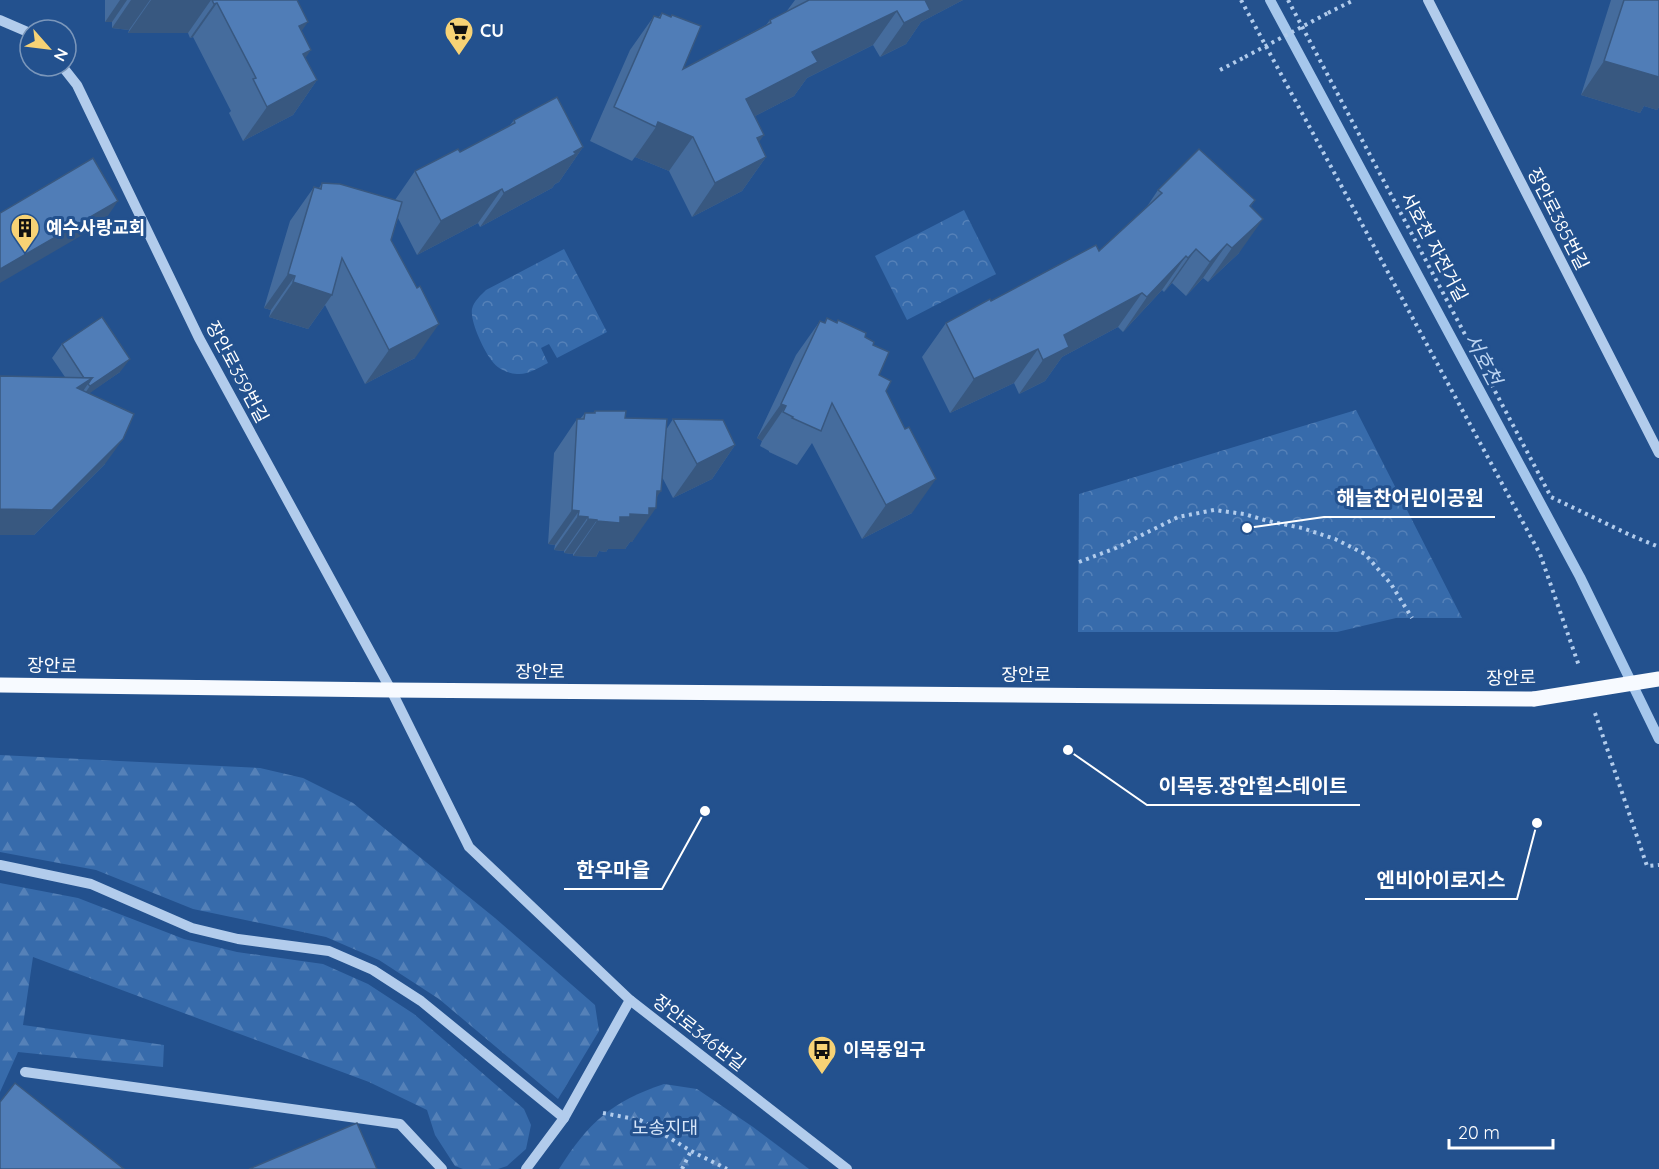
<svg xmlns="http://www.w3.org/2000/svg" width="1659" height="1169" viewBox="0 0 1659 1169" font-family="Quicksand,'Noto Sans KR',sans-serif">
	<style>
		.forest { fill: url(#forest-firs) }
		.park { fill: url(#park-crowns) }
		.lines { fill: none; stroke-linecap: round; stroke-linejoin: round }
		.stream { stroke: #a6c7ec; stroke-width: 10 }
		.path { stroke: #b2ccec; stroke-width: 4; stroke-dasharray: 3 4.5; stroke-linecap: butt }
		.minor { stroke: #b2ccec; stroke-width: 10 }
		.major { stroke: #f7faff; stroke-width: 15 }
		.path-bridge { stroke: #b2ccec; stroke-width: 4; stroke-dasharray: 3 4.5; stroke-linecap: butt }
		.major-bridge { stroke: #f7faff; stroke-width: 15 }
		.wall { fill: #456c9d }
		.shaded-wall { fill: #385880 }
		.building { fill: #507db7; stroke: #385880; stroke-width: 1.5 }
		.labels { text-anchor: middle; stroke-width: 6; stroke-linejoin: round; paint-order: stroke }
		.poi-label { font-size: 18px; font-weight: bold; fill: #fff; stroke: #23518e; text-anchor: start }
		.street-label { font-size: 18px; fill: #fff; stroke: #23518e }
		.park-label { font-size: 18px; fill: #d7e6f9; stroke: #23518e }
		.water-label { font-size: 20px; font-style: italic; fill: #bed6f3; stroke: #23518e }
		.leader { fill: none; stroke: #fff; stroke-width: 2 }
		.callout-dot { fill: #fff; stroke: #23518e; stroke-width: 2 }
		.callout-label { font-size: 20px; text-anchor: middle; font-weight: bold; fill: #fff; stroke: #23518e; stroke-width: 6; stroke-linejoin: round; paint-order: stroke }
	</style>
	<defs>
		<pattern id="forest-firs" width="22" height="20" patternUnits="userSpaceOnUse" patternTransform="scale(1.5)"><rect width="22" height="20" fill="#376bab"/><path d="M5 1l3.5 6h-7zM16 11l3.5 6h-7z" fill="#5581b8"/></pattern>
		<pattern id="park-crowns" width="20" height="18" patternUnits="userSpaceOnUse" patternTransform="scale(1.5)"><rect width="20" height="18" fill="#376bab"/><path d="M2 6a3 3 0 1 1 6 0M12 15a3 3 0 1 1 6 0" fill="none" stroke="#5581b8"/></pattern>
	</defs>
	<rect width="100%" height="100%" fill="#23518e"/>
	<g class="forest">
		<polygon points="0,755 260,768 303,778 353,803 495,918 595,1005 599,1031 558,1099 439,999 379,960 326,937 193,909 96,870 0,852"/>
		<polygon points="0,883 78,898 184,939 237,952 323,964 368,984 414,1014 524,1109 531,1125 526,1149 507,1166 498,1169 463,1169 455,1166 435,1135 427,1110 369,1082 33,957 23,1025 164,1045 163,1067 18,1052 0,1092"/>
		<path d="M 664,1084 L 697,1089 L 753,1127 L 809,1169 L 559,1169 C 588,1123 612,1101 664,1084 Z"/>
	</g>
	<g class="park">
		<polygon points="964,210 996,274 907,320 875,256"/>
		<path d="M 564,249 L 607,332 L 557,358 L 549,344 L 541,348 L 548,363 C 538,368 528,375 517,374 C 507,373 498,369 492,361 C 484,351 470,322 472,309 C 474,301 481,295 486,290 Z"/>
		<polygon points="1356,410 1462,618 1396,618 1337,632 1078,632 1079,494"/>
	</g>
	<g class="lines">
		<polyline class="stream" points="1270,0 1580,577 1659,739"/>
		<g class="path">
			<polyline points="1241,0 1540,554 1579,666"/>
			<polyline points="1288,0 1551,497 1630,535 1659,547"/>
			<polyline points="1328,13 1354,0"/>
			<polyline points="1220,70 1245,57"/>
			<polyline points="1079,562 1116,548 1178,517 1214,510 1244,514 1268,521 1302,528 1335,539 1365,554 1391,584 1412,618"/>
			<polyline points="1595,713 1647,866 1659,865"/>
			<polyline points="603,1113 640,1120 691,1151 727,1169"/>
			<polyline points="682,1169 691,1151"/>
		</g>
		<g class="minor">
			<polyline points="1428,0 1659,453"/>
			<polyline points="0,20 30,33"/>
			<polyline points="62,66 77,85 199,338 391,690 469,847 630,1000 847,1169"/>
			<polyline points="0,865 91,884 192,928 238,939 329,951 373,970 421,1001 564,1118"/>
			<polyline points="25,1072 400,1124 442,1169"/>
			<polyline points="526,1169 564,1118 630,1000"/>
		</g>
		<polyline class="major" points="0,685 391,690 1534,699"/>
		<polyline class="path-bridge" points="1245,57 1328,13"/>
		<polyline class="major-bridge" points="1534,699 1659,679"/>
	</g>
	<g class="wall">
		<polygon points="105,0 297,0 305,57 317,80 293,115 243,141 229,113 231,111 193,37 190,38 188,33 128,33 129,30 112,28 112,22 105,22"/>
		<polygon points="795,0 963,0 921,22 906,44 880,57 873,45 807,78 794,96 755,116 759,142 766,157 742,191 692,217 669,171 635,157 632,161 590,141 630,50 654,16 658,18 662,13 683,69 766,25 770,20 786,12"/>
		<polygon points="1611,0 1659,0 1659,107 1657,110 1644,106 1640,113 1581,95"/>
		<polygon points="514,120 583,147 559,182 555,184 552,188 480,227 478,223 417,255 398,218 391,240 415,358 365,384 325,305 308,329 269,317 271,310 264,308 290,221 314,187 319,188 322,183 395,200 415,171 460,152 510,125"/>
		<polygon points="1158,190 1255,200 1251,206 1239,253 1208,282 1203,278 1186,296 1172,283 1164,292 1162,290 1123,332 1118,327 1062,357 1045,381 1019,394 1014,383 950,413 922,357 946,323 1099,251 1146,208"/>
		<polygon points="827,318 836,323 838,320 865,337 873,345 879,375 886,391 912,513 862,539 812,443 797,465 769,452 769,451 760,446 762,441 757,438 796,355 820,321 824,323"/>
		<polygon points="62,344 120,372 89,393 105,464 34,535 65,377 52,358"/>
		<polygon points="595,411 625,418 666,430 673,419 735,445 712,479 673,498 662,477 657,497 632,542 630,542 625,549 608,549 606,552 599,551 596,557 573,556 573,554 564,553 564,551 554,550 555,545 548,544 554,453 577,419 580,419 585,413 593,413"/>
	</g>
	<g class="shaded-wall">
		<polygon points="120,0 127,0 112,22 105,22"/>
		<polygon points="131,0 150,0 129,30 112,28"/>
		<polygon points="151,0 211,0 188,33 128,33"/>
		<polygon points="923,0 963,0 921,22 906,44 880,57 904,23"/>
		<polygon points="217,3 193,37 190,38 214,4"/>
		<polygon points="897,11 873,45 807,78 794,96 722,133 746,99 812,52"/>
		<polygon points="308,22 284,56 299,26"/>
		<polygon points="311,50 287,84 303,54"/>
		<polygon points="1604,61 1659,77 1659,107 1657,110 1644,106 1640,113 1581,95"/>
		<polygon points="317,80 293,115 243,141 267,107"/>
		<polygon points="658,122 693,137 669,171 635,157 656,127"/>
		<polygon points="764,135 740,169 757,138"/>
		<polygon points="583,147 559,182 555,184 552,188 480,227 504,193"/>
		<polygon points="766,157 742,191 692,217 715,183"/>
		<polygon points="502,189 478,223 417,255 441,221"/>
		<polygon points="118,201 103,223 0,283 0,269"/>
		<polygon points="1263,219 1239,253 1208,282 1232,248"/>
		<polygon points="1227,244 1203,278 1186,296 1210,262"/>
		<polygon points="1196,249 1172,283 1164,292 1188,258"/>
		<polygon points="1186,256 1162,290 1123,332 1147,297"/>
		<polygon points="288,274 295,276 271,310 264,308"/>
		<polygon points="293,282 332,295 308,329 269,317"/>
		<polygon points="1142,293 1118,327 1062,357 1045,381 1019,394 1043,360 1064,335"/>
		<polygon points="439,324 415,358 365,384 389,350"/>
		<polygon points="1038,349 1014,383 950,413 974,379"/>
		<polygon points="130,359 120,372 80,400 90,386"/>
		<polygon points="92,378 75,403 77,388"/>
		<polygon points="781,404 786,406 762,441 757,438"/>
		<polygon points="123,439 105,464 34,535 0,535 0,509"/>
		<polygon points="735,445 712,479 673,498 697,464"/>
		<polygon points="936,479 912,513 862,539 886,505"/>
		<polygon points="657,491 661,491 649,508 656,508 632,542 630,542 625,549 608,549 606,552 599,551 596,557 573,556 597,521 630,514"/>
		<polygon points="572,510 579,511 555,545 548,544"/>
		<polygon points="578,516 588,517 564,551 554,550"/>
		<polygon points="588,519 597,520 573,554 564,553"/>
	</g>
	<g class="building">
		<polygon points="212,0 297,0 308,22 299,26 311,50 303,54 317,80 267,107 253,79 256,78 217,3 214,4"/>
		<polygon points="809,0 925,0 930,10 904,23 897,11 812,52 818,62 746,99 764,135 757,138 766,157 715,183 693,137 658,122 656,127 614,107 654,16 660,18 662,13 671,17 672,15 701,26 683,69 771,23 770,20"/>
		<polygon points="1624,0 1659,0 1659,77 1604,61"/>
		<polygon points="557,97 583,147 574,152 576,154 504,193 502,189 441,221 415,171 458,149 460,152 515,123 514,120"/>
		<polygon points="1199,149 1255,200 1250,206 1263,219 1232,248 1227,244 1210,262 1196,249 1188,258 1186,256 1147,297 1142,293 1064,335 1069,347 1043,360 1038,349 974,379 946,323 990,299 991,301 1096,245 1099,251 1162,193 1158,190"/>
		<polygon points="93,158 118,201 0,269 0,213"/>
		<polygon points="322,183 340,184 402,202 391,240 417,288 420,286 439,324 389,350 342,258 332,295 293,282 295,276 288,274 314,187 321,189"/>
		<polygon points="102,317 130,359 90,386 88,384 92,378 84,378 62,344"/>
		<polygon points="827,318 837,323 838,320 866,333 865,337 874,342 873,345 889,352 879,375 891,381 886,391 905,429 909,427 936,479 886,505 832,403 821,431 792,418 793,417 783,412 786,406 781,404 820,321 825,323"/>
		<polygon points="0,376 92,378 77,388 134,414 123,439 52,510 0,509"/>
		<polygon points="595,411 626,411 625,418 667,419 661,491 657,491 656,508 649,508 649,515 630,514 630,517 620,517 620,523 597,521 597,520 588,519 588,517 578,516 579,511 572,510 577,419 584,419 585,413 595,413"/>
		<polygon points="673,419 723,420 735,445 697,464"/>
		<polygon points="15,1083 124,1169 1,1169 0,1168 0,1102"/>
		<polygon points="357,1123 377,1169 249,1169"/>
	</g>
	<defs>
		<g id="supermarket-pin" transform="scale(1.5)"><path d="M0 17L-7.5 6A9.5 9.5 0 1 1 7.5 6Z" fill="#f7d275" stroke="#23518e"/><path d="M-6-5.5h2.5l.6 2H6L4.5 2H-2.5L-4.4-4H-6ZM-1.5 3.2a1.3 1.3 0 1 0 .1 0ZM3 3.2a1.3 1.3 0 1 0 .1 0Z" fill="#111"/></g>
		<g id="building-pin" transform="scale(1.5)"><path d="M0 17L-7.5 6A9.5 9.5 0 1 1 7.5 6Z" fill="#f7d275" stroke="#23518e"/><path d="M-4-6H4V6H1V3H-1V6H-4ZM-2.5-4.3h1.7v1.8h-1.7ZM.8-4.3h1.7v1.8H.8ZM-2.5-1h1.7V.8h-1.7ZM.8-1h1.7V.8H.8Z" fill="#111"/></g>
		<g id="bus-pin" transform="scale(1.5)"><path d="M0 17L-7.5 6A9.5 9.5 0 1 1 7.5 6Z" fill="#f7d275" stroke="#23518e"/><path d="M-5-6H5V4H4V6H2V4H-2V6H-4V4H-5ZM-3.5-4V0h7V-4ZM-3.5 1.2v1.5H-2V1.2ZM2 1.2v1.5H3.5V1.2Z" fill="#111"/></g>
	</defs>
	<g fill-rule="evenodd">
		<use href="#supermarket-pin" x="459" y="31"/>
		<use href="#building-pin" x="25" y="228"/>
		<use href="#bus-pin" x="822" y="1050"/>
	</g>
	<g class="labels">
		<g class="poi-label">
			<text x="480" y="37">CU</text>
			<text x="46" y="234">예수사랑교회</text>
			<text x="843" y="1056">이목동입구</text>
		</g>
		<g class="street-label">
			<text transform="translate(1558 219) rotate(63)" y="6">장안로385번길</text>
			<text transform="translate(1434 247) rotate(62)" y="6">서호천 자전거길</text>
			<text transform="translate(237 372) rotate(62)" y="6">장안로359번길</text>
			<text transform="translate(52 666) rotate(1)" y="6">장안로</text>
			<text x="540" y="678">장안로</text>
			<text x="1026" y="681">장안로</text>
			<text transform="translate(1511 678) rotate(-1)" y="6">장안로</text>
			<text transform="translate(699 1033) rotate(38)" y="6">장안로346번길</text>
		</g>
		<g class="park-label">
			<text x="665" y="1134">노송지대</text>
		</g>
		<g class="water-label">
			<text transform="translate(1483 359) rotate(62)" y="7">서호천</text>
		</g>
	</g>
	<path class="leader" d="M1247 528L1324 517H1495M1068 750L1147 805H1360M705 811L662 889H564M1537 823L1517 899H1365"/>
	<g class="callout-dot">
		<circle cx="1247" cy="528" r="6"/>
		<circle cx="1068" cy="750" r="6"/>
		<circle cx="705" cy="811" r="6"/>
		<circle cx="1537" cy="823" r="6"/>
	</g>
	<g class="callout-label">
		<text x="1410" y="505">해늘찬어린이공원</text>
		<text x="1253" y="793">이목동.장안힐스테이트</text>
		<text x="613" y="877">한우마을</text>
		<text x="1441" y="887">엔비아이로지스</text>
	</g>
	<g transform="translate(48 48) rotate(118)"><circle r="28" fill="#23518e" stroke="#7b97bb" stroke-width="1.5"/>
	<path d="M0-4.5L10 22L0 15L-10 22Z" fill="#f7d275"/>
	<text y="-9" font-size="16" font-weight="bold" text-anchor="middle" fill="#ffffff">N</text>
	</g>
	<path d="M1449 1139v9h104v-9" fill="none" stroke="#ffffff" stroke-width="3"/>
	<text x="1458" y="1139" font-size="18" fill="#ffffff" stroke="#23518e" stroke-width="4.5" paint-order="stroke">20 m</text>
</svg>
